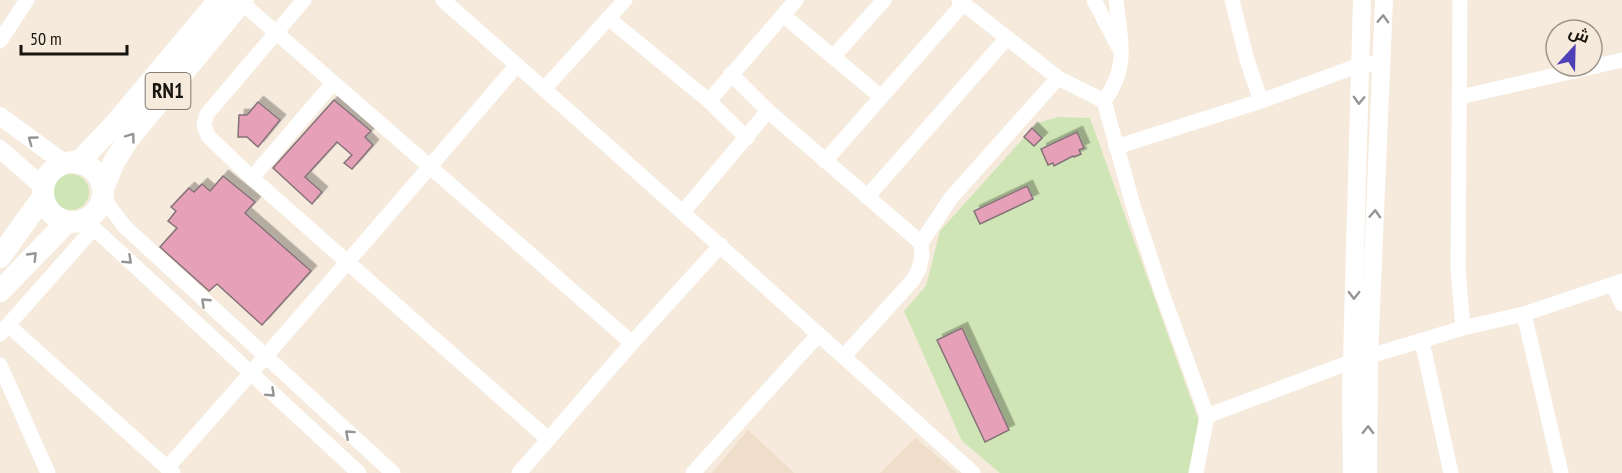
<svg xmlns="http://www.w3.org/2000/svg" width="1622" height="473" viewBox="0 0 1622 473" font-family="'PT Sans Narrow',Cairo,sans-serif">
	<style>
		.built { fill: #eedeca }
		.green { fill: #d0e5b6 }
		.building { fill: #e6a0b8; stroke: #847378; stroke-width: 1.5; filter: url(#shadow) }
		.lines { fill: none; stroke-linecap: round; stroke-linejoin: round }
		.minor { stroke: #fff; stroke-width: 15 }
		.tertiary { stroke: #fff; stroke-width: 18 }
		.primary { stroke: #fff; stroke-width: 22 }
		.oneway { stroke: #979593 }
		.labels { text-anchor: middle; stroke-width: 4.5; stroke-linejoin: round; paint-order: stroke }
		.shield { fill: #f5eadc; stroke: #5a544c; stroke-width: 1.5 }
		.shield-label { font-size: 21px; font-weight: bold; fill: #18140f }
	</style>
	<defs>
		<filter id="shadow"><feDropShadow dx="5.5" dy="-5.5" stdDeviation="0" flood-color="#0004"/></filter>
	</defs>
	<rect width="100%" height="100%" fill="#f5eadc"/>
	<g class="built">
		<polygon points="748,430 794,473 712,473"/>
		<polygon points="915,438 957,473 880,473"/>
	</g>
	<g class="green">
		<polygon points="1058,117 1090,118 1201,427 1190,473 1000,473 962,441 904,311 926,286 940,231 1037,123"/>
		<circle cx="71" cy="192" r="18"/>
	</g>
	<g class="building">
		<polygon points="334,100 371,131 365,137 373,145 352,169 344,163 352,155 337,142 305,177 322,192 312,204 273,168"/>
		<polygon points="258,102 280,120 258,147 247,137 238,137 239,115 247,115"/>
		<polygon points="1032,128 1042,138 1034,146 1024,137"/>
		<polygon points="1077,132 1084,148 1079,150 1081,154 1074,157 1073,156 1054,166 1053,163 1048,165 1041,149"/>
		<polygon points="223,176 255,202 245,213 311,271 262,325 217,284 209,291 160,247 177,228 168,221 176,211 171,207 189,188 194,192 202,184 210,191"/>
		<polygon points="1027,186 1033,199 980,224 974,211"/>
		<polygon points="962,328 1009,430 985,442 937,340"/>
	</g>
	<g class="lines">
		<g class="minor">
			<polyline points="304,0 207,114 204,125 208,136 252,178 548,439"/>
			<path d="M 443,0 C 621,156 797,315 973,473"/>
			<polyline points="959,0 1058,78 1104,101"/>
			<polyline points="1094,0 1118,46"/>
			<path d="M 1116,0 C 1120,40 1130,66 1104,101 L 1133,205 L 1161,290 L 1207,416 L 1196,473"/>
			<polyline points="1232,0 1247,60 1261,101"/>
			<polyline points="1460,0 1458,269 1463,328"/>
			<polyline points="241,2 632,343"/>
			<polyline points="783,15 881,97"/>
			<polyline points="608,18 709,101 747,138"/>
			<polyline points="0,41 27,0"/>
			<polyline points="833,57 884,0"/>
			<polyline points="731,74 768,111 921,243"/>
			<polyline points="544,89 625,0"/>
			<polyline points="1460,97 1622,60"/>
			<polyline points="709,101 796,0"/>
			<polyline points="1116,147 1261,101 1360,65 1382,63"/>
			<polyline points="825,161 963,4"/>
			<polyline points="252,178 333,83"/>
			<polyline points="867,197 1007,38"/>
			<polyline points="103,198 125,227 393,473"/>
			<polyline points="683,212 768,111"/>
			<polyline points="85,220 359,473"/>
			<polyline points="1613,285 1622,304"/>
			<polyline points="1524,314 1561,473"/>
			<polyline points="9,326 173,473"/>
			<polyline points="0,334 94,228"/>
			<polyline points="1422,341 1451,473"/>
			<polyline points="844,356 913,280 919,269 922,256 921,243 951,198 1058,78"/>
			<polyline points="0,365 48,473"/>
			<polyline points="1207,416 1353,361 1463,328 1524,314 1622,281"/>
			<path d="M 167,468 C 286,335 401,200 517,65"/>
			<polyline points="519,473 632,343 721,245"/>
			<polyline points="693,473 818,335"/>
		</g>
		<g class="tertiary">
			<polyline points="0,116 64,163"/>
			<polyline points="0,149 43,187"/>
			<polyline points="1352,473 1351,394 1362,0"/>
			<polyline points="1368,473 1369,356 1384,0"/>
		</g>
		<g class="primary">
			<circle cx="73" cy="192" r="30"/>
			<polyline points="78,163 115,124 219,0"/>
			<polyline points="103,188 114,162 129,138 243,0"/>
			<polyline points="0,257 43,197"/>
			<polyline points="0,291 67,222"/>
		</g>
	</g>
	<defs><path id="oneway-chevron" d="M-2-3.5L2.5 0L-2 3.5" fill="none" stroke-width="1.6" stroke-linecap="round" stroke-linejoin="round" transform="scale(1.5)"/></defs>
	<g class="oneway">
		<use href="#oneway-chevron" transform="translate(1383 19) rotate(-88)"/>
		<use href="#oneway-chevron" transform="translate(1359 100) rotate(92)"/>
		<use href="#oneway-chevron" transform="translate(131 137) rotate(-54)"/>
		<use href="#oneway-chevron" transform="translate(32 140) rotate(-144)"/>
		<use href="#oneway-chevron" transform="translate(1375 214) rotate(-87)"/>
		<use href="#oneway-chevron" transform="translate(33 256) rotate(-46)"/>
		<use href="#oneway-chevron" transform="translate(128 260) rotate(43)"/>
		<use href="#oneway-chevron" transform="translate(1354 295) rotate(91)"/>
		<use href="#oneway-chevron" transform="translate(205 302) rotate(-137)"/>
		<use href="#oneway-chevron" transform="translate(271 393) rotate(43)"/>
		<use href="#oneway-chevron" transform="translate(1368 430) rotate(-89)"/>
		<use href="#oneway-chevron" transform="translate(349 434) rotate(-138)"/>
	</g>
	<g class="labels">
		<rect class="shield" x="145.5" y="73" width="45" height="36" rx="4.5"/>
		<g class="shield-label">
			<text x="168" y="98">RN1</text>
		</g>
	</g>
	<g transform="translate(1574 48) rotate(22)"><circle r="28" fill="#f5eadc" stroke="#9d948a" stroke-width="1.5"/>
	<path d="M0-4.5L10 22L0 15L-10 22Z" fill="#5040b7"/>
	<text y="-9" font-size="16" font-weight="bold" text-anchor="middle" fill="#18140f">ش</text>
	</g>
	<path d="M21 45v9h106v-9" fill="none" stroke="#18140f" stroke-width="3"/>
	<text x="30" y="45" font-size="18" fill="#18140f" stroke="#f5eadc" stroke-width="4.5" paint-order="stroke">50 m</text>
</svg>
